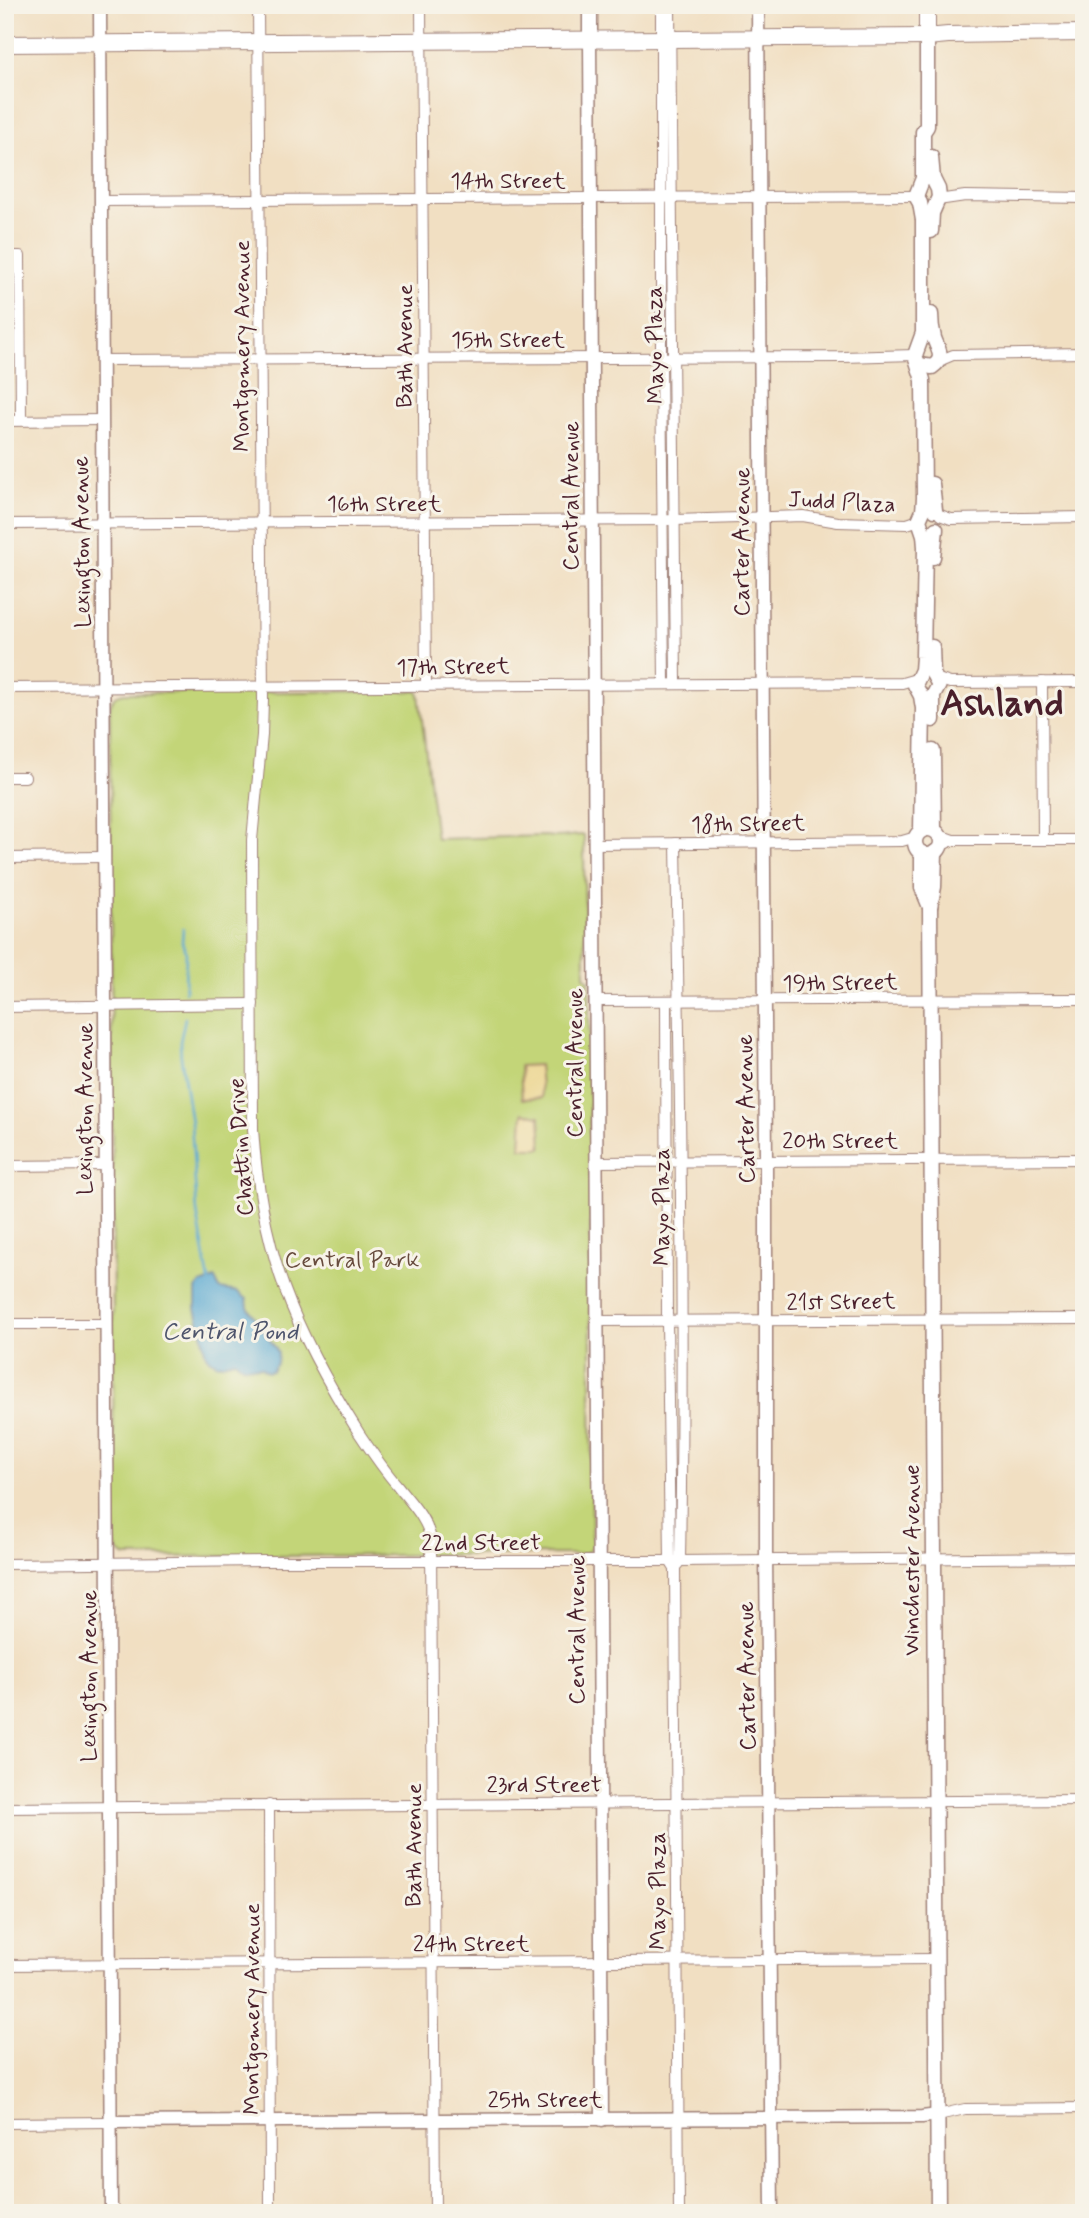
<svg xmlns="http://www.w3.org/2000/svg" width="1089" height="2218" viewBox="0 0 1089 2218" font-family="Mynerve,sans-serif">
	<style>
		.green { fill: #c3d578; stroke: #867a52; stroke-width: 2 }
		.sand { fill: #eeda9e; stroke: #9c7c64; stroke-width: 2 }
		.water { fill: #57a7d1; stroke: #50637e; stroke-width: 2 }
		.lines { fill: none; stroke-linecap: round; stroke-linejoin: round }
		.stream { stroke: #57a7d1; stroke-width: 2.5 }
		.minor-casing { stroke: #9e7f76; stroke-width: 12 }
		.tertiary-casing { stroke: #9e7f76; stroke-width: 15 }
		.secondary-casing { stroke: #9e7f76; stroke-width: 17 }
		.primary-casing { stroke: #9e7f76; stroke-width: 18 }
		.trunk-casing { stroke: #9e7f76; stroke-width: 18 }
		.minor { stroke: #fff; stroke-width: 10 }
		.tertiary { stroke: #fff; stroke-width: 12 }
		.secondary { stroke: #fff; stroke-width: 14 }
		.primary { stroke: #fff; stroke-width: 16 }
		.trunk { stroke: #fff; stroke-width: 16 }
		.labels { text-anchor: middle; stroke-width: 6; stroke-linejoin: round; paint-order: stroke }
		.street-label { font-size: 23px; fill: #4a1f2b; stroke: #f7f3e8 }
		.park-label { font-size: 23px; fill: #684c3e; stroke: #f7f3e8 }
		.water-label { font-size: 24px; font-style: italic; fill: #4f556d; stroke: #f7f3e8 }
		.town-label { font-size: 37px; font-weight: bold; fill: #4a1f2b; stroke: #f7f3e8 }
	</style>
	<rect width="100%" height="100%" fill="#f7f3e8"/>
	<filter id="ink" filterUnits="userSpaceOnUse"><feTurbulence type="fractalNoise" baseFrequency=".0143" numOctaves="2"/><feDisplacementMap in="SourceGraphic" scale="14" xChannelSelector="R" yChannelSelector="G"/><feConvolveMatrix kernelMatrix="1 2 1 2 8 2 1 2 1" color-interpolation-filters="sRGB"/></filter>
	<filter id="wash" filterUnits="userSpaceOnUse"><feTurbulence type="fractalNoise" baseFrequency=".00686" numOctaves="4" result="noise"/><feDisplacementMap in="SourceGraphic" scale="28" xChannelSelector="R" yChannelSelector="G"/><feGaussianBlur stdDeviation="1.57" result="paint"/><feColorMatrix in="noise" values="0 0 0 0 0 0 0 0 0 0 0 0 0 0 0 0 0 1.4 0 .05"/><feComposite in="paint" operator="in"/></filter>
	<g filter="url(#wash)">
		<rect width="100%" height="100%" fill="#f1dfc2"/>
		<path class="green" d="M 417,691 L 419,694 L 436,839 L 546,836 C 560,839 570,835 584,835 L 585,976 L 589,980 L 592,1546 L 588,1552 L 583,1554 L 126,1557 L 116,1550 L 114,1537 L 110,707 C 112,698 116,694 125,693 Z"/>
		<g class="sand">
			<polygon points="539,1065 542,1098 522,1099 520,1066"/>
			<polygon points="523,1113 540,1116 542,1148 521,1148"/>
		</g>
		<polygon class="water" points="215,1279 220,1289 238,1292 247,1299 248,1307 278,1352 277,1363 272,1371 267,1372 261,1367 242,1366 235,1360 218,1364 210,1359 205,1352 203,1337 196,1309 196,1289 200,1284"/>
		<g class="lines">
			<g class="stream">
				<polyline points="183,929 182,942 186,953 185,992"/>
				<polyline points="185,1018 180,1042 181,1057 191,1123 197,1212 209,1281"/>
			</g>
		</g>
	</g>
	<g filter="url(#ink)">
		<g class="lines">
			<g class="minor-casing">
				<g id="minor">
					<path d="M 258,5 L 263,699 L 262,735 L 252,840 L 253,1129 C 261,1253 294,1330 359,1433 C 371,1451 383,1469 397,1485 C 410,1502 426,1517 431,1539 L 435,2213"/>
					<polyline points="421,5 426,686"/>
					<polyline points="661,5 661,358 664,684"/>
					<polyline points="670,5 676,684"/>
					<polyline points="938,200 965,196 1084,198"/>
					<polyline points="100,201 916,196"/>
					<polyline points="5,256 20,256 21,420"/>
					<polyline points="101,360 843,357 915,355"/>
					<polyline points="939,361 953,355 1084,353"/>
					<polyline points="5,421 101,420"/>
					<polyline points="940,515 951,519 1084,517"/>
					<polyline points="5,524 675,520 803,516 838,522 907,524 919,520"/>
					<polyline points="938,679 950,683 1084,682"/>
					<polyline points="1042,682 1043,840"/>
					<polyline points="5,688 902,683 916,679"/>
					<polyline points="5,777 25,777"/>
					<polyline points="939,835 953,840 1084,840"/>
					<path d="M 676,843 C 680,1082 684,1322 680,1561 L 677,1565"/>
					<polyline points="594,844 902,841 916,837"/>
					<polyline points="940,846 953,840"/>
					<polyline points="5,858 104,857"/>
					<polyline points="596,1001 1084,999"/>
					<polyline points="666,1001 667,1320 670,1561 675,1569 679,2213"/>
					<polyline points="5,1007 253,1004"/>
					<polyline points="597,1162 1084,1159"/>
					<polyline points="5,1166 105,1165"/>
					<polyline points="598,1321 1084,1319"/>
					<polyline points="5,1324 106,1324"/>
					<polyline points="5,1564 264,1561 680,1561 1084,1557"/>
					<polyline points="269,1805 270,2213"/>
					<polyline points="5,1808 1084,1800"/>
					<polyline points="5,1965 936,1959"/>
					<polyline points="938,2115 965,2109 1084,2108"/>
					<polyline points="5,2123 110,2122"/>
				</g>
			</g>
			<g class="tertiary-casing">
				<g id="tertiary">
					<polyline points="100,5 111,2213"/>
					<polyline points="758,5 766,1160 766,1553 772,2213"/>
					<polyline points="590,39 602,2120"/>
					<polyline points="110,2122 922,2117 938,2115"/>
				</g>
			</g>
			<g class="secondary-casing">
				<g id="secondary">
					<polyline points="590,39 590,5"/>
					<polyline points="931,231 932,213 939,197 938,189 933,179 931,157"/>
					<path d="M 919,365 L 932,367 C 946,358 938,350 934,338 C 932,330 931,322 931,314"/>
					<polyline points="932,484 935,510"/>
					<polyline points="933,557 936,529"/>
					<polyline points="932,647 933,674 939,685 933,696 933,720"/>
					<polyline points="933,751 934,830"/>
					<circle cx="928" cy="842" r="13"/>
					<polyline points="921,831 923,708 921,696 915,685 922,670 923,657 925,547 924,535 919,520 923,511 924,498 923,380 915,355 923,333 923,220 920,203 916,196 923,178 923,132 927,126 927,37"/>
					<polyline points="935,852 934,887 930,907 938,2213"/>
					<polyline points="922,853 922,888 930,907"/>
				</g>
			</g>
			<g class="primary-casing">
				<polyline id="primary" points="5,44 927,37"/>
			</g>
			<g class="trunk-casing">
				<polyline id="trunk" points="927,5 927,37 948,35 1084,33"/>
			</g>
			<use href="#minor" class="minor"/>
			<use href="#tertiary" class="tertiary"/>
			<use href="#secondary" class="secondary"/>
			<use href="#primary" class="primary"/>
			<use href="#trunk" class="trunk"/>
		</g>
	</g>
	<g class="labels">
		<g class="street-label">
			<text x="508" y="188">14th Street</text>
			<text x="508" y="347">15th Street</text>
			<text transform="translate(654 345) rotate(-91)" y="8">Mayo Plaza</text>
			<text transform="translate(241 346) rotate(-90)" y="8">Montgomery Avenue</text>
			<text transform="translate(404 346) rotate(-90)" y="8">Bath Avenue</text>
			<text transform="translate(570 496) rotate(-90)" y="8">Central Avenue</text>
			<text transform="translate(842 501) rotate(3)" y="8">Judd Plaza</text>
			<text x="384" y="511">16th Street</text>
			<text transform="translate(81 542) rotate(-91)" y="8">Lexington Avenue</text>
			<text transform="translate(741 542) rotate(-90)" y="8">Carter Avenue</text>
			<text transform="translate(453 666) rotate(-1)" y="8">17th Street</text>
			<text transform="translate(748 823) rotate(-1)" y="8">18th Street</text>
			<text transform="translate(840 982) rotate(-1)" y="8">19th Street</text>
			<text transform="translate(574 1063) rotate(-90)" y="8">Central Avenue</text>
			<text transform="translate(84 1109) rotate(-90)" y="8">Lexington Avenue</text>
			<text transform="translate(745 1109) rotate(-91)" y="8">Carter Avenue</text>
			<text x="840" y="1148">20th Street</text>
			<text transform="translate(240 1147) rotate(-94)" y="8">Chattin Drive</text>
			<text transform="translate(661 1207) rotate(-90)" y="8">Mayo Plaza</text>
			<text transform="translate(841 1301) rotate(-1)" y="8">21st Street</text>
			<text x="481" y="1550">22nd Street</text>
			<text transform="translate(911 1560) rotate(-90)" y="8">Winchester Avenue</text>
			<text transform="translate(576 1630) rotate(-90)" y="8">Central Avenue</text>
			<text transform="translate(88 1676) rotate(-90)" y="8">Lexington Avenue</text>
			<text transform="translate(746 1676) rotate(-91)" y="8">Carter Avenue</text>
			<text x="544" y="1792">23rd Street</text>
			<text transform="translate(413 1845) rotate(-90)" y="8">Bath Avenue</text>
			<text transform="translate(657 1891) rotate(-90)" y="8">Mayo Plaza</text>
			<text x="471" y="1951">24th Street</text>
			<text transform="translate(251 2009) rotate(-90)" y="8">Montgomery Avenue</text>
			<text x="545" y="2107">25th Street</text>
		</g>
		<g class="park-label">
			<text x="352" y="1267">Central Park</text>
		</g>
		<g class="water-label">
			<text x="230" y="1339">Central Pond</text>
		</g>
		<g class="town-label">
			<text x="1002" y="715">Ashland</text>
		</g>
	</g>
	<rect width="1089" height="2218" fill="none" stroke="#f7f3e8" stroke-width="28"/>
</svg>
